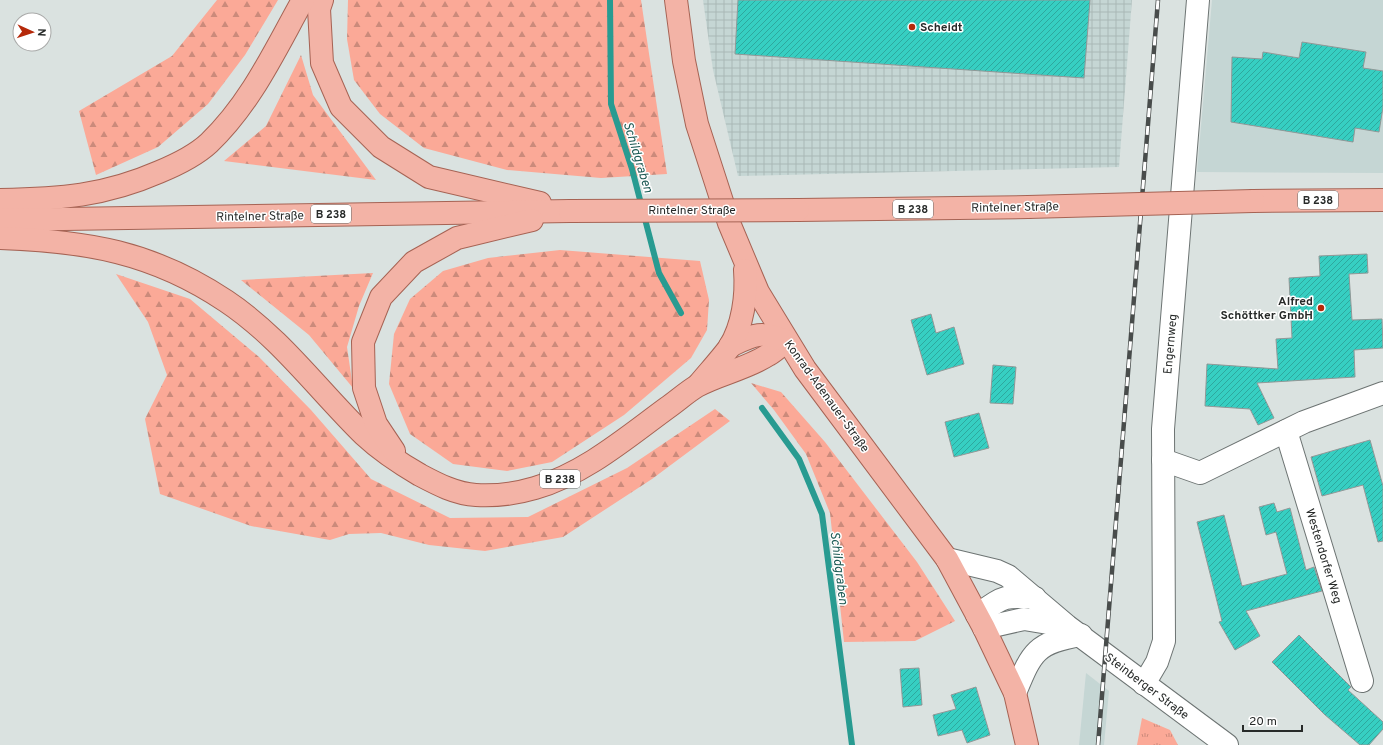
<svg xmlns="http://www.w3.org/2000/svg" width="1383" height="745" viewBox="0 0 1383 745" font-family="Overpass,sans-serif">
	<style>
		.built { fill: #c5d6d4 }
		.industrial { fill: url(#industrial-grid) }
		.grass { fill: url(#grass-tufts) }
		.forest { fill: url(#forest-firs) }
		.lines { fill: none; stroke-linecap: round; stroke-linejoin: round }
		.stream { stroke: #289b91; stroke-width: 6 }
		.building { fill: url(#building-hatch); stroke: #919897 }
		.minor-casing { stroke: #6d7473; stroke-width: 24 }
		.major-casing { stroke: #a66354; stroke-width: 24 }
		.minor { stroke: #fff; stroke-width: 22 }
		.major { stroke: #f3b3a6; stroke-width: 22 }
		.rail-casing { stroke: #484c4b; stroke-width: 4.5 }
		.rail { stroke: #fff; stroke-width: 3; stroke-dasharray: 9; stroke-linecap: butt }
		.major-bridge-casing { stroke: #a66354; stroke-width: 24; stroke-linecap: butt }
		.major-bridge { stroke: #f3b3a6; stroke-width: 22 }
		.poi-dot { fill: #b5290a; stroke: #fff; stroke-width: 1.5 }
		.labels { text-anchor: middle; stroke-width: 3; stroke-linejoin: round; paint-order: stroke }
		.shield { fill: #fff; stroke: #686a69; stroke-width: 1 }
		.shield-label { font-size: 11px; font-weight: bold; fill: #272a29 }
		.poi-label { font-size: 12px; font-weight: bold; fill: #272a29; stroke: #fff; text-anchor: start }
		.street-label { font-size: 12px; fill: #272a29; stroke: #fff }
		.water-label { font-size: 13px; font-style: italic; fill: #205c56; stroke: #fff }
	</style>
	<defs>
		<pattern id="industrial-grid" width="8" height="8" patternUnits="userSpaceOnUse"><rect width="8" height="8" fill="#c5d6d4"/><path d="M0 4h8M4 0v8" fill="none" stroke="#a9b8b6"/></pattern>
		<pattern id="grass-tufts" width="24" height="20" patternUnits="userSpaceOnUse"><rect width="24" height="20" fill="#fba997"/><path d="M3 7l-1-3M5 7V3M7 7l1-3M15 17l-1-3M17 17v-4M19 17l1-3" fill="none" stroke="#cb8a7b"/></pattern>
		<pattern id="forest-firs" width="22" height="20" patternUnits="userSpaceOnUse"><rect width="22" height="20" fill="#fba997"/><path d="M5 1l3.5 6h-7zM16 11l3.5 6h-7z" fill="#cb8a7b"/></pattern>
		<pattern id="building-hatch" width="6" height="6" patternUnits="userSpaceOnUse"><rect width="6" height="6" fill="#36cfc2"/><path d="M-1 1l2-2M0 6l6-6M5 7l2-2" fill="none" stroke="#2ea89e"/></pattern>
	</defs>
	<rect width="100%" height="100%" fill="#dae2e0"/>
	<g class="built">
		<polygon points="1212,0 1383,0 1383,173 1197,172"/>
		<polygon points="1086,673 1109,691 1104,745 1079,745"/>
	</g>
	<polygon class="industrial" points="703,0 1132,0 1119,167 738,176 713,70"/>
	<polygon class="grass" points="1142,718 1170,730 1178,745 1137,745"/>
	<g class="forest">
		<polygon points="217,0 278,0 245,55 208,104 158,147 96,175 79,111 172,56"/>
		<polygon points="348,0 641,0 667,174 601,178 507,170 424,148 380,114 354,80 347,39"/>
		<polygon points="301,55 313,95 376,180 224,161 266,126"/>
		<polygon points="560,250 700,261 709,300 707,330 691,358 624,415 552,462 507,471 453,464 410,434 389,384 394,334 410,299 443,271 488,258"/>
		<polygon points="373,273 359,306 347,347 353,388 309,335 241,280"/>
		<polygon points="116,274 190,299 259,357 311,410 371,479 450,518 528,517 627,468 715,409 730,421 652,479 563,537 485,551 429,545 381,533 349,534 330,540 251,526 160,494 145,419 167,375 148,322"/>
		<polygon points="751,383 781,392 825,442 917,562 955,621 915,641 844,642 830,513 806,454 774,410"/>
	</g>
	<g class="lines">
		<g class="stream">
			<polyline points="610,0 611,104 632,169 659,273 681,313"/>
			<polyline points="762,408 799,459 822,514 852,745"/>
		</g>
	</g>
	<g class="building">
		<polygon points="738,0 1090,0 1084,78 735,54"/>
		<polygon points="1302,42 1366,52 1363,68 1383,71 1383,107 1379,132 1355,128 1353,142 1231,122 1232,57 1262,59 1263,52 1299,58"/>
		<polygon points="1367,254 1368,273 1349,274 1352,320 1382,319 1383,348 1354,350 1355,377 1257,383 1274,418 1258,425 1250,409 1205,406 1207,364 1278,369 1276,339 1292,338 1289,278 1320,276 1319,256"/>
		<polygon points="931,314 936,333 954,327 964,364 927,375 911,320"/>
		<polygon points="993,365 1016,367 1013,404 990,403"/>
		<polygon points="979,413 989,448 954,457 945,422"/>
		<polygon points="1370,440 1383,486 1383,541 1378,542 1363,485 1322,496 1311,457"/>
		<polygon points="1274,503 1277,512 1290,508 1306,570 1314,567 1322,591 1246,611 1260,636 1235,650 1219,622 1222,621 1197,522 1224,515 1242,586 1287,574 1276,532 1266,535 1259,507"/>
		<polygon points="1299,635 1351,687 1348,690 1383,722 1383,729 1369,745 1360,745 1324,714 1272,662"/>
		<polygon points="919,668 922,705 903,707 900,669"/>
		<polygon points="976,687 990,735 967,743 962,730 938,736 933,715 956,709 951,695"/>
	</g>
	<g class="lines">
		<g class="minor-casing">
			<g id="minor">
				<polyline points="1286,431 1362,681"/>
				<polyline points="1163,460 1200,473 1304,422 1383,393"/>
				<polyline points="947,559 997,571 1008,576 1067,626 1227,745"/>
				<path d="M 977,615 C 1003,597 1003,595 1035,598"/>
				<polyline points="984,628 1024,619 1066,626"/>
				<polyline points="1144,684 1157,662 1164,641 1163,429 1198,0"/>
				<path d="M 1015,693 C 1032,652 1035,643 1081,635"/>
			</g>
		</g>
		<g class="major-casing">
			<g id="major">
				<polyline points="322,0 319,9 322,63 341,107 381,147 429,177 540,203"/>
				<polyline points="676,0 684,61 697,124 729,223 758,292 805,369 947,559 984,628 1015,693 1027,745"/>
				<path d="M 0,200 C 60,199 104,196 159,172 C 176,165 195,156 209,143 C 251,103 275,50 303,0"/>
				<polyline points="1253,201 1383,200"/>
				<polyline points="798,210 1028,207"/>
				<polyline points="0,220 570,211"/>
				<path d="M 0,238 C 86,241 153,252 226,301 C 280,337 318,390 364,435 C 380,450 401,464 420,475 C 437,484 456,494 476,495 C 495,496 515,494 535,488 C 584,474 626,438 667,408 C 677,401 687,392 697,386 C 719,374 746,369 768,355 C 775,351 780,346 786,341"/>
				<path d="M 730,346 C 753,335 761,330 786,341"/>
				<path d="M 699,384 C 709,372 720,360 729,348 C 743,326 747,295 745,270"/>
				<polyline points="394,451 376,424 364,388 363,342 381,297 414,262 457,238 532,220"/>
			</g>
		</g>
		<use href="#minor" class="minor"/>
		<use href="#major" class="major"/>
		<g class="rail-casing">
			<polyline id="rail" points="1098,745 1158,0"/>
		</g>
		<use href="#rail" class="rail"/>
		<g class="major-bridge-casing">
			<g id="major-bridge">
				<polyline points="1028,207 1253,201"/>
				<polyline points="570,211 798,210"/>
			</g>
		</g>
		<use href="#major-bridge" class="major-bridge"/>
	</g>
	<g class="poi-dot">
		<circle cx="912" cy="27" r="4"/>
		<circle cx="1321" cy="308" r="4"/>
	</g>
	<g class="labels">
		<g class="shield">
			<rect x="1298" y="191" width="40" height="18" rx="3"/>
			<rect x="893" y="200" width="40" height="18" rx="3"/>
			<rect x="311" y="205" width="40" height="18" rx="3"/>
			<rect x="540" y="470" width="40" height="18" rx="3"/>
		</g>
		<g class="shield-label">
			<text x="1318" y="204">B 238</text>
			<text x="913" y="213">B 238</text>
			<text x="331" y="218">B 238</text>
			<text x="560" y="483">B 238</text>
		</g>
		<g class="poi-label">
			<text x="920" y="31">Scheidt</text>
			<text x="1313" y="305" text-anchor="end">Alfred<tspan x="1313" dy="14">Schöttker GmbH</tspan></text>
		</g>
		<g class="street-label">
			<text transform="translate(1015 207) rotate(-1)" y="4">Rintelner Straße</text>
			<text x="692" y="214">Rintelner Straße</text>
			<text transform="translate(260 216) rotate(-1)" y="4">Rintelner Straße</text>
			<text transform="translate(1170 344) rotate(-85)" y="4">Engernweg</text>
			<text transform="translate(827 396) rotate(54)" y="4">Konrad-Adenauer-Straße</text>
			<text transform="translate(1324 556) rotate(73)" y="4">Westendorfer Weg</text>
			<text transform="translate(1147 686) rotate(37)" y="4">Steinberger Straße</text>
		</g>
		<g class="water-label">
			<text transform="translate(639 157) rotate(73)" y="5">Schildgraben</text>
			<text transform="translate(840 568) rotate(83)" y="5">Schildgraben</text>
		</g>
	</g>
	<g transform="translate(32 32) rotate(93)"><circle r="19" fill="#ffffff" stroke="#a9aaa9"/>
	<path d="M0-3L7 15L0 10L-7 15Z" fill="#b5290a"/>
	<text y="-6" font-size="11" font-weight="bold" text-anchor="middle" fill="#272a29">N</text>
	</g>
	<path d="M1243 725v6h59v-6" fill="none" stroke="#272a29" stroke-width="2"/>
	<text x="1249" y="725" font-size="12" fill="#272a29" stroke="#ffffff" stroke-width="3" paint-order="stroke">20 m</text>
</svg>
